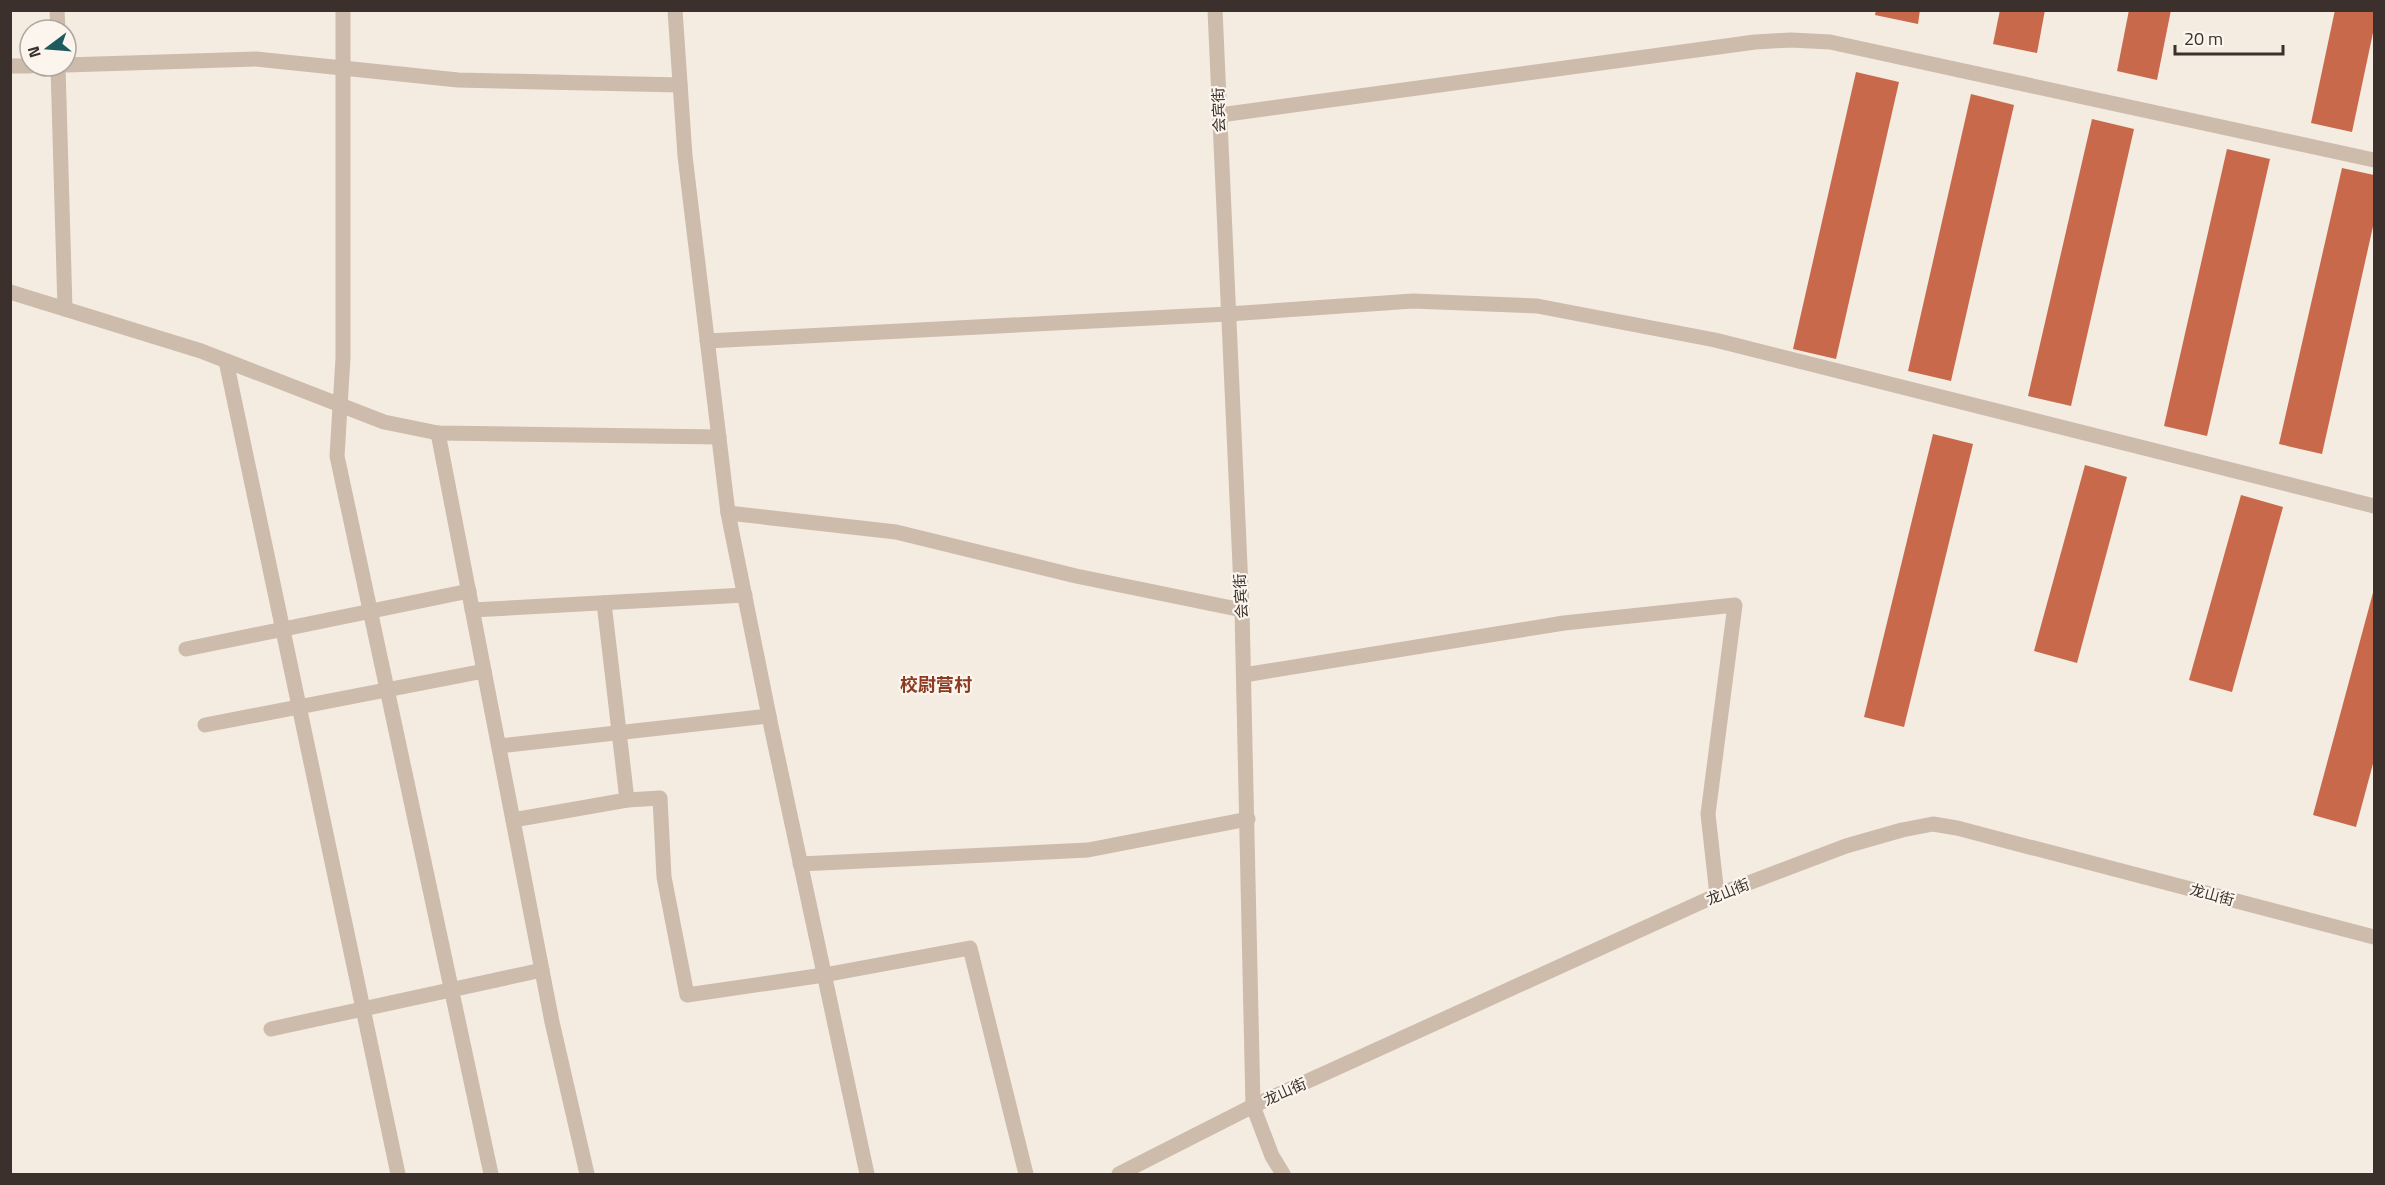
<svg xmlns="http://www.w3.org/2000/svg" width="2385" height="1185" viewBox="0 0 2385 1185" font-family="'Titillium Web','Noto Sans SC',sans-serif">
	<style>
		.building { fill: #c8694b }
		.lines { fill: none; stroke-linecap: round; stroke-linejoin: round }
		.lane { stroke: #cdbbac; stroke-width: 15 }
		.street { stroke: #cdbbac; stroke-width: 15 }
		.labels { text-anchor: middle; stroke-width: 4.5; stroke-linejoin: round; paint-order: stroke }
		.street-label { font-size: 15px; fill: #3b302b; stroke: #fbf5ee }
		.quarter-label { font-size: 18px; font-weight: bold; fill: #8c3b22; stroke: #fbf5ee }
	</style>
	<rect width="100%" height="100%" fill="#f4ebe1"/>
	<g class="building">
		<polygon points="1876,10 1920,10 1918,24 1875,15"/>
		<polygon points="2000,10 2045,10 2037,53 1993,44"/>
		<polygon points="2129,10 2171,10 2157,80 2117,71"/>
		<polygon points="2335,10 2374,10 2374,28 2352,132 2311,123"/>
		<polygon points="1856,72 1899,82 1836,359 1793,349"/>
		<polygon points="1971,94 2014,105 1951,381 1908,371"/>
		<polygon points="2092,119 2134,129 2071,406 2028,396"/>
		<polygon points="2227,149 2270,159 2207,436 2164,426"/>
		<polygon points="2342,168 2374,175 2374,222 2322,454 2279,444"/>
		<polygon points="1933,434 1973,444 1904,727 1864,717"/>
		<polygon points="2085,465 2127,477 2077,663 2034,651"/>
		<polygon points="2241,495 2283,507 2232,692 2189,680"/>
		<polygon points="2374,589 2374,760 2356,827 2313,815"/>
	</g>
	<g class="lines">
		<g class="lane">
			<polyline points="57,10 58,30"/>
			<polyline points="343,10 343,358 337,456 491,1174"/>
			<polyline points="675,10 685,156 728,513 771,726 867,1174"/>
			<polyline points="66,65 256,59 458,80 680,85"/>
			<polyline points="10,66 30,66"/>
			<polyline points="58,66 65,309"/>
			<polyline points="707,341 1228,314 1413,301 1537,306 1715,340 2374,506"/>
			<polyline points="226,361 398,1174"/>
			<polyline points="438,433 552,1022 587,1174"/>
			<polyline points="728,513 896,532 1076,576 1242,610"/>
			<polyline points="604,603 627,800"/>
			<polyline points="472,610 745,595"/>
			<polyline points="186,649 469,591"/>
			<polyline points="1244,675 1564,623 1735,605 1708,814 1717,895"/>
			<polyline points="205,725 484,671"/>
			<polyline points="499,746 769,716"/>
			<polyline points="513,820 627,800 660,798 664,877 687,995 824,975 970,948 1026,1174"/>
			<polyline points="800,864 1088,850 1248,819"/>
			<polyline points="271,1029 542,970"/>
		</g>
		<g class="street">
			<polyline points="1215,10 1242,610 1253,1106 1272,1156 1283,1174"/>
			<polyline points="1220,115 1755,42 1791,40 1830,42 2374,160"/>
			<polyline points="10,292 201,351 384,422 438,433 719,437"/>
			<polyline points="1119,1174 1253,1106 1717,895 1846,846 1902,830 1933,824 1957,828 2374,937"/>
		</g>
	</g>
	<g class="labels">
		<g class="street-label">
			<text transform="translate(1219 110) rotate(-92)" y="5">会宾街</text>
			<text transform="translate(1241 596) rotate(-93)" y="5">会宾街</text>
			<text transform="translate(1728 892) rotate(-22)" y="5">龙山街</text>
			<text transform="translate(2212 895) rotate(15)" y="5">龙山街</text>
			<text transform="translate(1285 1092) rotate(-24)" y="5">龙山街</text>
		</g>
		<g class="quarter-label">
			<text x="936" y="691">校尉营村</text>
		</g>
	</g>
	<rect width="2385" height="1185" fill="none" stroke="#3b302b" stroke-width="24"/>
	<g transform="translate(48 48) rotate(254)"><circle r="28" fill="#fbf5ee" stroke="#aea6a0" stroke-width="1.5"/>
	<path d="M0-4.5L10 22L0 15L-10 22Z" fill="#1f5a5e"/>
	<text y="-9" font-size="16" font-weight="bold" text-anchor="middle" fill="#3b302b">N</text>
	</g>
	<path d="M2175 45v9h108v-9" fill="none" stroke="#3b302b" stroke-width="3"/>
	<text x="2184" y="45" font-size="18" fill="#3b302b" stroke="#fbf5ee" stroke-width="4.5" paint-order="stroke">20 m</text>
</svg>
